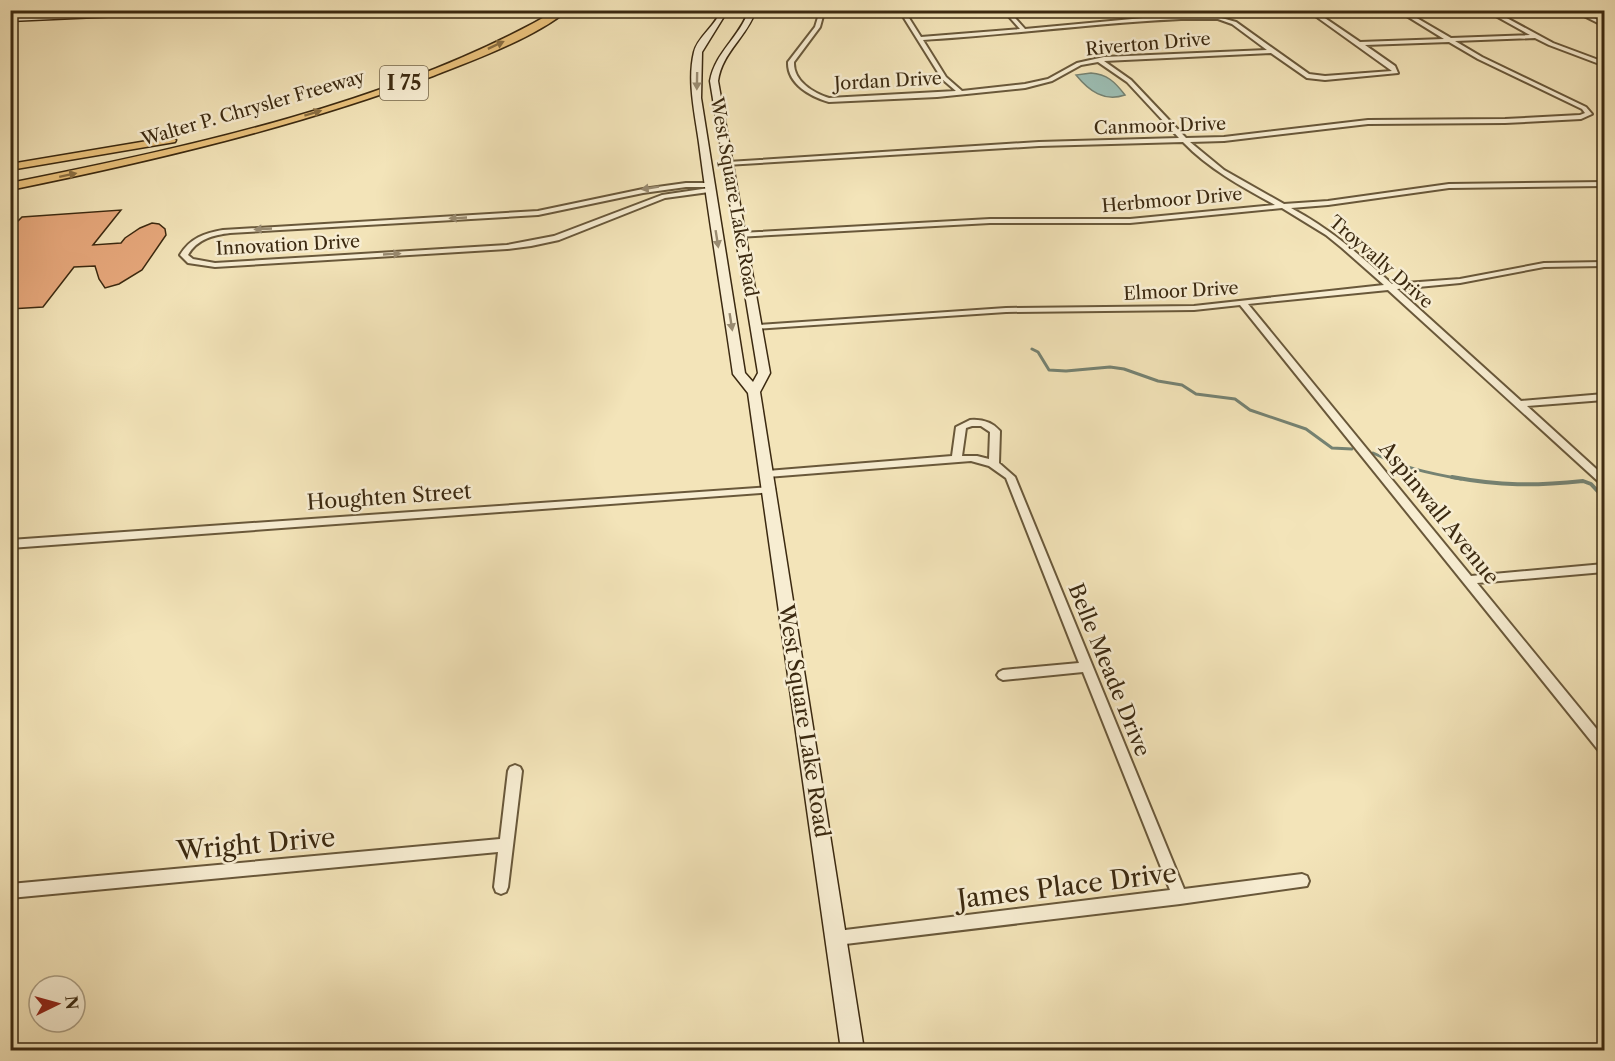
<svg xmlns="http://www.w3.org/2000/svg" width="1615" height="1061" viewBox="0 0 1615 1061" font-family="'Libre Caslon Text',serif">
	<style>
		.water { fill: #9cbeb4; stroke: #758272; stroke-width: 1.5 }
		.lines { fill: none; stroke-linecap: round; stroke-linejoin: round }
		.stream-far2 { stroke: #758272; stroke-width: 2 }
		.stream-far1 { stroke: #758272; stroke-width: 3 }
		.stream { stroke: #758272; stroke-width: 4 }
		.building { fill: #e7a87c; stroke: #3b2910; stroke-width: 1.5 }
		.minor-casing { stroke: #69583a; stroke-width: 4 }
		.secondary-casing { stroke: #3b2910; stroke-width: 3 }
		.motorway-casing { stroke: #3b2910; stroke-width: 3 }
		.minor { fill: #f7edd2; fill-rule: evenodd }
		.secondary { fill: #f7edd2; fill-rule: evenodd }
		.motorway { fill: #eac27c; fill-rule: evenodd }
		.oneway { fill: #8a6e41 }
		.oneway2 { fill: #998b71 }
		.labels { text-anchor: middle; stroke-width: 5; stroke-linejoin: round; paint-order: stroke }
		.far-street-label { font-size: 18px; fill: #3b2910; stroke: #f7edd2 }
		.shield { fill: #f7edd2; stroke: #73644a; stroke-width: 1.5 }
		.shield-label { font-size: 20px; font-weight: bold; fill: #3b2910 }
		.street-label { font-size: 21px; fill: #3b2910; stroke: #f7edd2 }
		.near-street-label { font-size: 26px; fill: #3b2910; stroke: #f7edd2 }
	</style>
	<rect width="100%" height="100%" fill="#f3e4b9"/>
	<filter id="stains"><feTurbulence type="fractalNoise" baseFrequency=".00333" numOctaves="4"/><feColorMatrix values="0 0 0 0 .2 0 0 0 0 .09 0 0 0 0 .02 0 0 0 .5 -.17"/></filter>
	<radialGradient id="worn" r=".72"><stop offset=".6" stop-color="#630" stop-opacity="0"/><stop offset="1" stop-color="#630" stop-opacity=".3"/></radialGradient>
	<path class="water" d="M 1091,73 C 1107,74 1115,82 1125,95 C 1104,102 1089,91 1076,75 Z"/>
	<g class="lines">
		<polyline class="stream-far2" points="10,160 14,160"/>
		<g class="stream-far1">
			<polyline points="1032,349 1038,352 1049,370 1066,371 1110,367 1124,369 1158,381 1182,385 1196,394 1235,399 1250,410 1306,429 1332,448 1352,449"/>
			<path d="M 1373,453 C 1404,468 1428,473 1461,479"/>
		</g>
		<path class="stream" d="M 1452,477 C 1501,486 1534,486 1583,481 L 1591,484 L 1604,498"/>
	</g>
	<polygon class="building" points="121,210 93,245 121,243 125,238 140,228 152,223 159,224 165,229 166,235 142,270 119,284 105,288 99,279 95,266 74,267 43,307 10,309 10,229 22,217"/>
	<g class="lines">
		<g class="minor-casing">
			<g id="minor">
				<path d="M 825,10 L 831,10 L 823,16 L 820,27 L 794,62 C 793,81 813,93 829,98 L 956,91 L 942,79 L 899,10 L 904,10 L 921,37 L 1020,29 L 1003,10 L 1008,10 L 1025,29 L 1143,18 L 1218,17 L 1236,22 L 1309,74 L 1325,76 L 1392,71 L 1307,10 L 1313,10 L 1360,42 L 1444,39 L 1397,10 L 1403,10 L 1451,38 L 1530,35 L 1485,10 L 1492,10 L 1553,43 L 1604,62 L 1604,66 L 1602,65 L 1549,45 L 1535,38 L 1455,41 L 1482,57 L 1586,107 L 1592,114 L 1581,119 L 1505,123 L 1368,124 L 1224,141 L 1190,142 L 1224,170 L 1284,204 L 1328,201 L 1449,184 L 1604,182 L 1604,186 L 1449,188 L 1328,205 L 1291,208 C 1329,228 1360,255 1392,284 L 1460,279 L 1544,263 L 1604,262 L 1604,266 L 1544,267 L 1460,283 L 1397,289 L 1521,401 L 1604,394 L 1604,400 L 1527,406 L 1604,476 L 1604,484 L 1600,483 L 1388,290 L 1248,304 L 1471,576 L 1604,564 L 1604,572 L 1477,583 L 1604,738 L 1604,752 L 1599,751 L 1240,305 L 1194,310 L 1006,312 L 754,329 L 754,325 L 757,325 L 1006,308 L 1194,306 L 1384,285 L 1342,248 L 1326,235 L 1282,208 L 1130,223 L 990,223 L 737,237 L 737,233 L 740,233 L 990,219 L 1130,219 L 1275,205 C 1242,187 1209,169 1183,142 L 1039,146 L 726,165 L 726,163 L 728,162 L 1039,142 L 1179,138 L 1127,82 L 1098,62 L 1081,65 L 1052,81 L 1025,88 L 937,97 L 829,102 C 811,97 787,84 788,62 L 815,27 L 819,14 ZM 1181,19 L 1218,19 L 1232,24 L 1267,50 L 1104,57 L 1077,63 L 1048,79 L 1025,84 L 962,91 L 946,77 L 923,40 C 1009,35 1094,23 1181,19 ZM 1449,42 L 1478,59 L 1582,109 L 1585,113 L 1580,115 L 1505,119 L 1368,120 L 1224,137 L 1186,138 L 1131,80 L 1104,61 L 1271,53 L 1307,78 L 1325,80 L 1398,73 L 1395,66 L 1365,45 Z"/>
				<polygon points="1572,10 1579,10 1604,23 1604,26"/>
				<path d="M 686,183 L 708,183 L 711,185 L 708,187 L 686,187 L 643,193 L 538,215 L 230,233 C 214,235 197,239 188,255 L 193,259 L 215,263 L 507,245 L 554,236 L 662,195 L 709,188 L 712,190 L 709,192 L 665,198 L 559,240 L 531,246 L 507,249 L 215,267 L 188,263 L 180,255 C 190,238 205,233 223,230 L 538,211 L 643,189 Z"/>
				<path d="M 970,420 C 982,419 992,422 1000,431 L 999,463 L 1015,477 L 1184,889 L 1302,874 L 1307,876 L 1309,881 L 1307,886 L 1180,904 L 837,945 L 832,943 L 830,938 L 832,933 L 837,931 L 1170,890 L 1083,672 L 1003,680 L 999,678 L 997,675 L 999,672 L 1003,670 L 1079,663 L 1006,478 L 989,466 L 971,461 L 767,477 L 762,474 L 767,471 L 952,456 L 956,427 ZM 972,426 L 981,426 L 990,432 L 989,459 L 977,456 L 962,456 L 966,428 Z"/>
				<polygon points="770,487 774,488 775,490 774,492 10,548 10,540"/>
				<polygon points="515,765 520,767 522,771 508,887 506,892 501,894 496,892 494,887 498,852 10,898 10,884 500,839 508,771 510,767"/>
			</g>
		</g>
		<g class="secondary-casing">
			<g id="secondary">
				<polygon points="179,10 250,10 10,21 10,17"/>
				<path d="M 721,10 L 728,10 L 702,52 L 701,98 L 745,373 L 753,382 L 758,373 L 710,81 C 715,52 740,37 749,10 L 756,10 C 747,37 722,52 718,81 L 770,373 L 760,392 L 864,1050 L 841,1050 L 748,393 L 733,374 C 722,297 709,220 699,143 C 695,114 687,81 694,52 C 698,36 716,26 721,10 Z"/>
			</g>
		</g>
		<g class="motorway-casing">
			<g id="motorway">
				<path d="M 557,10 L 568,10 C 534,38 474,60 433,76 C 296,127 153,161 10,190 L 10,183 C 190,147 398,102 557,10 Z"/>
				<polygon points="171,137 176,140 175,142 10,170 10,164"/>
			</g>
		</g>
		<use href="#minor" class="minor"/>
		<use href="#secondary" class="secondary"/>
		<use href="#motorway" class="motorway"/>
	</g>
	<defs><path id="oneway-solid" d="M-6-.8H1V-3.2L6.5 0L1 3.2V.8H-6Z" transform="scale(1.5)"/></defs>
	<g class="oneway">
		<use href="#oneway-solid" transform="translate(496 45) rotate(-25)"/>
		<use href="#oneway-solid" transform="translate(313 113) rotate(-17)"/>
		<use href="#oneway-solid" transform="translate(68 175) rotate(-12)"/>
	</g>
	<g class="oneway2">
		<use href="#oneway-solid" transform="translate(697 81) rotate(91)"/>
		<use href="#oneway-solid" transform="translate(650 188) rotate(171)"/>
		<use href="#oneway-solid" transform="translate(458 218) rotate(177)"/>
		<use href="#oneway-solid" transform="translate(263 229) rotate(177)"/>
		<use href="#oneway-solid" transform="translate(717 239) rotate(81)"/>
		<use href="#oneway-solid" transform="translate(392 254) rotate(-3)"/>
		<use href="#oneway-solid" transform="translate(731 322) rotate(81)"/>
	</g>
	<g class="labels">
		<g class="far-street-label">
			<text transform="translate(1148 44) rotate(-5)" y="6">Riverton Drive</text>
			<text transform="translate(888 81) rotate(-3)" y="6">Jordan Drive</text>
			<text transform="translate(253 108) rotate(-16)" y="6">Walter P. Chrysler Freeway</text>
			<text transform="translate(1160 126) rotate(-2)" y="6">Canmoor Drive</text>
			<text transform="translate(734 197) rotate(80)" y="6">West Square Lake Road</text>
			<text transform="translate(1172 200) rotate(-5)" y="6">Herbmoor Drive</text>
			<text transform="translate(288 245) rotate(-3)" y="6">Innovation Drive</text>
			<text transform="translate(1381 262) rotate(41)" y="6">Troyvally Drive</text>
			<text transform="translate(1181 291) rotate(-3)" y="6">Elmoor Drive</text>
		</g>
		<rect class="shield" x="380" y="66" width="48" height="34" rx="4.5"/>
		<g class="shield-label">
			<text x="404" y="90">I 75</text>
		</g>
		<g class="street-label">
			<text transform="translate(389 497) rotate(-4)" y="7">Houghten Street</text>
			<text transform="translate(1439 513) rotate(51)" y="7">Aspinwall Avenue</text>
			<text transform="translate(1109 670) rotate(68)" y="7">Belle Meade Drive</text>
			<text transform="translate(804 721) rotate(81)" y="7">West Square Lake Road</text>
		</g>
		<g class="near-street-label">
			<text transform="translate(256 844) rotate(-5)" y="9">Wright Drive</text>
			<text transform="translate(1067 886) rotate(-7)" y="9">James Place Drive</text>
		</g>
	</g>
	<rect width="1615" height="1061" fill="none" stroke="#f3e4b9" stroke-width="36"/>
	<rect x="12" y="12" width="1591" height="1037" fill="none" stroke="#3b2910" stroke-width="3"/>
	<rect x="18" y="18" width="1579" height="1025" fill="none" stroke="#3b2910" stroke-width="1.5"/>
	<g transform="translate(57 1004) rotate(85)"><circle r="28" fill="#f7edd2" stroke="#ac9f84" stroke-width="1.5"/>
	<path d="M0-4.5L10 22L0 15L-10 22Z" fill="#8f2418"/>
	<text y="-9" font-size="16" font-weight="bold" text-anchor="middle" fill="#3b2910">N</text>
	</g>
	<rect width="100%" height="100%" filter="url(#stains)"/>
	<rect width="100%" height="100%" fill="url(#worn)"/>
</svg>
